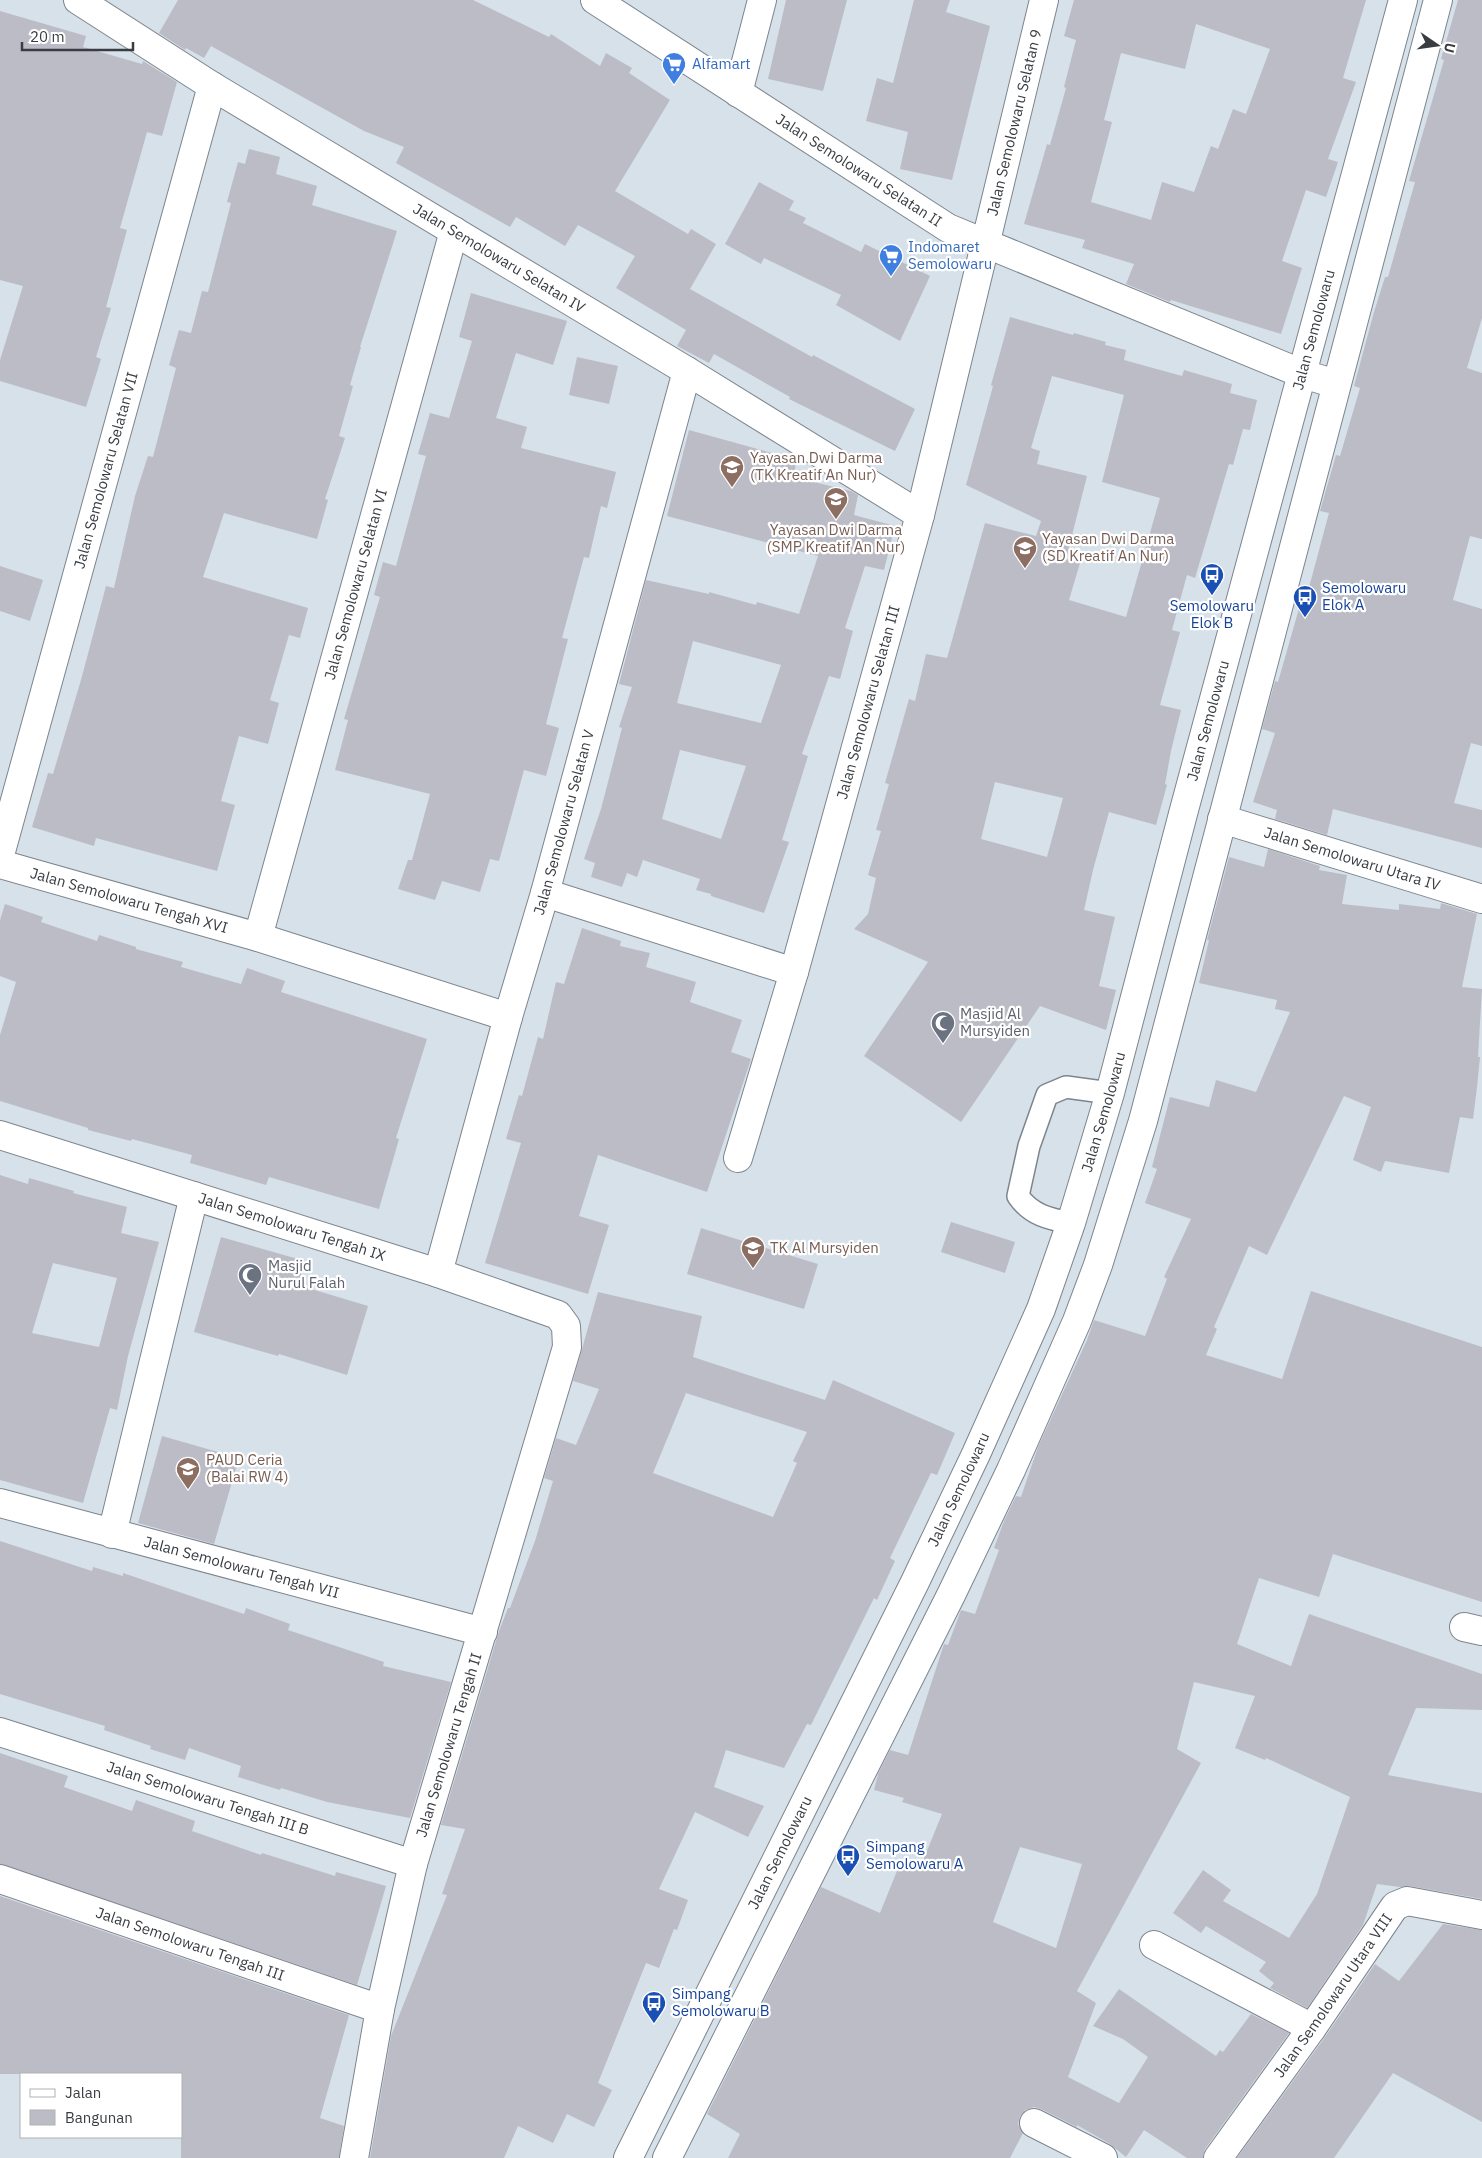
<svg xmlns="http://www.w3.org/2000/svg" width="1482" height="2158" viewBox="0 0 1482 2158" font-family="'IBM Plex Sans',sans-serif">
	<style>
		.building { fill: #bcbcc7; fill-rule: evenodd }
		.lines { fill: none; stroke-linecap: round; stroke-linejoin: round }
		.lane-casing { stroke: #7c858d; stroke-width: 24 }
		.street-casing { stroke: #7c858d; stroke-width: 30 }
		.secondary-casing { stroke: #7c858d; stroke-width: 30 }
		.lane { stroke: #fff; stroke-width: 21 }
		.street { stroke: #fff; stroke-width: 28 }
		.secondary { stroke: #fff; stroke-width: 28 }
		.labels { text-anchor: middle; stroke-width: 4.5; stroke-linejoin: round; paint-order: stroke }
		.shop-label { font-size: 15px; fill: #366cbe; stroke: #fff; text-anchor: start }
		.street-label { font-size: 15px; fill: #393d41; stroke: #fff }
		.education-label { font-size: 15px; fill: #785e54; stroke: #fff; text-anchor: start }
		.transit-label { font-size: 15px; fill: #164399; stroke: #fff; text-anchor: start }
		.worship-label { font-size: 15px; fill: #5b616d; stroke: #fff; text-anchor: start }
	</style>
	<rect width="100%" height="100%" fill="#d7e1ea"/>
	<g class="building">
		<polygon points="178,0 473,0 549,37 551,34 600,66 606,53 632,68 629,73 670,100 615,191 688,234 691,229 716,244 690,289 812,357 813,355 915,409 895,451 789,399 790,397 714,354 709,363 677,346 686,330 616,288 635,256 578,225 565,246 516,217 510,227 396,163 404,147 364,131 211,46 204,58 186,48 185,50 159,33"/>
		<polygon points="786,0 847,0 823,91 768,79"/>
		<polygon points="914,0 950,0 946,12 990,26 952,180 900,169 908,132 866,121 877,78 893,83"/>
		<path d="M 1074,0 L 1366,0 L 1343,78 L 1356,82 L 1328,159 L 1338,162 L 1326,197 L 1306,190 L 1282,261 L 1302,268 L 1281,334 L 1171,300 L 1170,302 L 1126,284 L 1134,264 L 1082,248 L 1085,240 L 1024,224 L 1047,144 L 1050,145 L 1066,88 L 1064,87 L 1076,40 L 1064,36 ZM 1196,24 L 1270,49 L 1246,114 L 1233,109 L 1218,149 L 1211,146 L 1194,192 L 1162,182 L 1151,220 L 1091,202 L 1112,122 L 1104,120 L 1121,53 L 1185,69 Z"/>
		<polygon points="1458,0 1482,0 1482,318 1467,368 1482,373 1482,539 1470,536 1453,600 1482,609 1482,746 1471,743 1454,803 1482,810 1482,848 1333,809 1327,835 1275,819 1277,810 1253,802 1275,733 1262,729 1275,681 1278,682 1300,605 1304,606 1329,513 1320,511 1336,455 1340,456 1360,388 1354,386 1374,312 1385,277 1388,277 1415,182 1409,181 1444,60 1441,59"/>
		<polygon points="0,11 86,36 83,47 142,64 143,61 177,82 162,136 147,132 120,228 127,230 106,307 111,308 96,357 101,359 86,407 0,381 0,360 23,286 0,280"/>
		<polygon points="249,149 280,157 276,174 317,186 312,205 397,231 360,347 361,347 350,385 353,386 339,436 345,438 325,499 328,500 317,539 224,513 203,577 308,608 300,638 289,635 270,700 279,703 268,744 239,736 221,801 235,805 217,871 96,838 94,846 32,827 48,773 53,774 81,680 106,586 114,588 135,496 148,456 153,457 176,368 169,365 179,330 191,333 202,291 208,292 231,203 227,202 238,162 245,164"/>
		<polygon points="759,182 794,201 789,210 806,218 803,223 861,252 865,244 930,276 900,341 836,305 841,295 764,258 761,264 725,244"/>
		<polygon points="471,293 567,321 553,365 516,353 496,418 527,427 521,448 616,472 607,508 601,506 589,558 584,557 562,638 568,639 546,724 559,728 546,776 524,770 499,861 490,859 480,892 442,881 435,900 398,889 408,860 412,860 430,794 335,770 348,720 344,719 380,597 374,595 383,562 396,566 426,456 418,454 430,413 449,418 472,341 459,337"/>
		<path d="M 1010,317 L 1073,335 L 1074,333 L 1106,342 L 1105,345 L 1126,350 L 1124,360 L 1182,376 L 1184,370 L 1232,384 L 1230,393 L 1257,400 L 1250,430 L 1243,429 L 1233,465 L 1229,464 L 1195,578 L 1187,575 L 1172,630 L 1180,632 L 1160,705 L 1181,710 L 1171,751 L 1165,784 L 1167,785 L 1156,825 L 1109,812 L 1093,870 L 1084,910 L 1115,917 L 1099,986 L 1116,990 L 1106,1030 L 1040,1006 L 961,1122 L 864,1056 L 928,962 L 854,929 L 868,914 L 876,878 L 868,875 L 881,831 L 876,830 L 889,784 L 885,783 L 909,699 L 915,701 L 926,654 L 947,658 L 985,523 L 1036,536 L 1041,521 L 966,485 L 993,386 L 991,385 ZM 1052,376 L 1124,395 L 1102,482 L 1160,498 L 1126,617 L 1069,600 L 1080,563 L 1066,559 L 1087,476 L 1037,464 L 1040,451 L 1031,448 ZM 995,782 L 1063,798 L 1047,857 L 981,839 Z"/>
		<polygon points="577,357 618,366 609,404 569,395"/>
		<path d="M 689,430 L 797,460 L 793,477 L 851,491 L 858,495 L 854,515 L 895,526 L 884,570 L 865,566 L 845,628 L 853,631 L 840,679 L 829,676 L 802,754 L 808,756 L 782,840 L 789,842 L 764,913 L 711,896 L 711,894 L 696,890 L 700,879 L 643,860 L 637,877 L 627,873 L 622,887 L 591,877 L 595,863 L 584,859 L 601,809 L 622,728 L 619,727 L 632,687 L 619,684 L 646,580 L 709,594 L 709,592 L 756,605 L 757,602 L 799,614 L 818,556 L 667,516 ZM 693,641 L 781,665 L 761,723 L 677,703 ZM 680,750 L 746,766 L 721,839 L 662,819 Z"/>
		<polygon points="0,566 43,580 30,621 0,611"/>
		<path d="M 1268,849 L 1320,866 L 1319,870 L 1347,875 L 1342,904 L 1399,910 L 1399,904 L 1440,909 L 1441,903 L 1477,914 L 1462,987 L 1482,989 L 1478,1057 L 1480,1057 L 1477,1087 L 1473,1119 L 1460,1117 L 1449,1173 L 1385,1161 L 1381,1172 L 1353,1160 L 1371,1107 L 1344,1096 L 1267,1255 L 1249,1246 L 1214,1327 L 1217,1329 L 1206,1355 L 1282,1379 L 1311,1291 L 1482,1347 L 1482,1602 L 1333,1554 L 1319,1597 L 1259,1578 L 1237,1644 L 1291,1666 L 1309,1614 L 1482,1674 L 1482,1710 L 1416,1708 L 1388,1775 L 1482,1793 L 1482,1899 L 1410,1886 L 1400,1887 L 1377,1884 L 1363,1925 L 1307,2008 L 1270,1988 L 1274,1983 L 1259,1971 L 1266,1962 L 1206,1926 L 1201,1933 L 1173,1913 L 1203,1870 L 1231,1890 L 1223,1901 L 1289,1938 L 1317,1894 L 1350,1797 L 1266,1758 L 1265,1760 L 1235,1748 L 1255,1696 L 1194,1682 L 1177,1749 L 1201,1763 L 1077,1991 L 1096,2003 L 1068,2077 L 1119,2103 L 1148,2057 L 1123,2039 L 1093,2026 L 1119,1989 L 1216,2056 L 1220,2050 L 1223,2052 L 1251,2014 L 1289,2033 L 1205,2149 L 1203,2158 L 1187,2158 L 1144,2130 L 1126,2157 L 1110,2144 L 1077,2125 L 1077,2127 L 1041,2109 L 1034,2107 L 1025,2110 L 1020,2116 L 1018,2124 L 1023,2133 L 1010,2158 L 728,2158 L 740,2134 L 707,2114 L 821,1887 L 880,1913 L 901,1861 L 920,1868 L 942,1814 L 902,1802 L 904,1798 L 874,1790 L 878,1774 L 890,1750 L 908,1755 L 944,1644 L 948,1645 L 961,1610 L 975,1614 L 999,1550 L 994,1548 L 1004,1521 L 1016,1496 L 1021,1497 L 1038,1447 L 1087,1340 L 1094,1320 L 1145,1336 L 1167,1279 L 1164,1277 L 1191,1219 L 1145,1203 L 1157,1169 L 1152,1167 L 1170,1097 L 1209,1107 L 1216,1080 L 1256,1092 L 1290,1012 L 1275,1009 L 1277,1000 L 1199,983 L 1209,940 L 1207,940 L 1229,857 L 1264,867 ZM 1020,1847 L 1082,1864 L 1056,1948 L 993,1922 Z"/>
		<polygon points="5,904 43,917 41,922 97,941 99,935 136,947 136,949 183,962 181,967 241,984 247,968 285,981 281,992 427,1039 396,1138 399,1139 379,1209 269,1177 266,1185 190,1163 192,1155 132,1139 131,1141 88,1130 88,1128 0,1101 0,1035 16,982 0,976 0,920"/>
		<polygon points="582,928 621,941 620,946 650,953 646,967 696,982 690,1002 742,1020 731,1052 751,1059 707,1192 598,1155 579,1216 609,1225 588,1294 485,1263 521,1143 506,1139 519,1095 522,1096 538,1037 543,1039 556,982 564,984"/>
		<path d="M 0,1175 L 28,1184 L 29,1178 L 74,1191 L 73,1193 L 127,1207 L 121,1233 L 159,1242 L 128,1356 L 117,1410 L 110,1408 L 83,1503 L 0,1480 ZM 53,1263 L 117,1278 L 99,1347 L 32,1333 Z"/>
		<polygon points="951,1222 1015,1242 1005,1273 941,1252"/>
		<polygon points="701,1228 818,1264 804,1309 687,1274"/>
		<polygon points="221,1237 305,1261 298,1285 368,1306 347,1375 279,1354 278,1356 194,1332"/>
		<path d="M 598,1292 L 702,1316 L 693,1357 L 825,1400 L 833,1380 L 955,1433 L 937,1475 L 931,1473 L 890,1558 L 895,1561 L 877,1600 L 874,1598 L 811,1725 L 807,1724 L 784,1768 L 726,1750 L 714,1787 L 764,1806 L 748,1837 L 695,1812 L 659,1889 L 688,1900 L 677,1930 L 674,1929 L 659,1968 L 646,1963 L 598,2083 L 612,2090 L 594,2127 L 567,2114 L 553,2143 L 518,2126 L 504,2158 L 370,2158 L 391,2036 L 447,1895 L 442,1894 L 465,1829 L 441,1825 L 499,1631 L 508,1608 L 510,1608 L 535,1541 L 553,1481 L 544,1478 L 556,1438 L 576,1445 L 599,1389 L 573,1381 ZM 686,1393 L 807,1432 L 793,1461 L 797,1463 L 773,1517 L 653,1473 Z"/>
		<polygon points="162,1436 239,1458 214,1544 138,1523"/>
		<polygon points="0,1541 92,1571 93,1567 123,1576 123,1573 244,1614 246,1608 290,1624 288,1630 384,1662 383,1666 451,1682 410,1818 327,1802 281,1788 280,1790 238,1777 241,1766 189,1748 185,1760 150,1749 151,1746 104,1730 105,1726 0,1694"/>
		<polygon points="0,1753 68,1776 64,1787 132,1811 136,1800 195,1821 192,1831 261,1855 262,1853 335,1876 336,1872 386,1886 357,1985 0,1864"/>
		<polygon points="0,1896 349,2015 320,2118 344,2126 339,2158 181,2158 181,2074 0,2074"/>
		<polygon points="1443,1924 1482,1930 1482,2122 1393,2073 1334,2158 1237,2158 1325,2037 1375,1964 1399,1981"/>
	</g>
	<g class="lines">
		<g class="lane-casing">
			<path id="lane" d="M 1071,1223 C 1049,1219 1031,1215 1018,1196 L 1029,1146 L 1047,1095 L 1066,1087 L 1110,1093"/>
		</g>
		<g class="street-casing">
			<g id="street">
				<path id="s1" d="M 78,0 L 212,86 L 687,371 L 920,515"/>
				<path id="s2" d="M 595,0 L 948,228 L 1303,374 L 1336,384"/>
				<polyline points="738,93 762,0"/>
				<path id="s3" d="M 1222,819 L 1482,899"/>
				<path id="s4" d="M 0,855 L 212,86"/>
				<path id="s5" d="M 0,864 L 258,937 L 508,1017"/>
				<polyline points="545,893 794,972"/>
				<path id="s6" d="M 258,937 L 454,231"/>
				<path id="s7" d="M 0,1135 L 438,1273 L 558,1315 L 566,1326 L 567,1347 L 413,1864 L 380,2009 L 354,2158"/>
				<path id="s8" d="M 738,1158 L 794,972 L 920,515 L 1044,0"/>
				<path id="s9" d="M 438,1273 L 508,1017 L 545,893 L 687,371"/>
				<path id="s10" d="M 0,1503 L 483,1632"/>
				<polyline points="112,1534 194,1196"/>
				<polyline points="1464,1627 1482,1631"/>
				<path id="s11" d="M 0,1732 L 413,1864"/>
				<path id="s12" d="M 0,1879 L 380,2009"/>
				<polyline points="1154,1945 1312,2028"/>
				<polyline points="1034,2123 1103,2158"/>
				<path id="s13" d="M 1218,2158 L 1312,2028 L 1395,1906 L 1407,1901 L 1482,1915"/>
			</g>
		</g>
		<g class="secondary-casing">
			<g id="secondary">
				<path id="s14" d="M 628,2158 L 915,1582 L 976,1454 L 1041,1309 L 1071,1223 L 1110,1093 L 1184,810 L 1403,0"/>
				<polyline points="667,2158 951,1595 1011,1470 1077,1321 1098,1265 1143,1121 1438,0"/>
			</g>
		</g>
		<use href="#lane" class="lane"/>
		<use href="#street" class="street"/>
		<use href="#secondary" class="secondary"/>
	</g>
	<defs>
		<g id="supermarket-pin" transform="scale(1.25)"><path d="M0 17L-7.5 6A9.5 9.5 0 1 1 7.5 6Z" fill="#3f7fe0" stroke="#fff"/><path d="M-6-5.5h2.5l.6 2H6L4.5 2H-2.5L-4.4-4H-6ZM-1.5 3.2a1.3 1.3 0 1 0 .1 0ZM3 3.2a1.3 1.3 0 1 0 .1 0Z" fill="#fff"/></g>
		<g id="school-pin" transform="scale(1.25)"><path d="M0 17L-7.5 6A9.5 9.5 0 1 1 7.5 6Z" fill="#8d6e63" stroke="#fff"/><path d="M0-5L7-2L0 1L-7-2ZM-4 1L0 2.5L4 1V4Q0 6-4 4Z" fill="#fff"/></g>
		<g id="bus-pin" transform="scale(1.25)"><path d="M0 17L-7.5 6A9.5 9.5 0 1 1 7.5 6Z" fill="#1a4fb4" stroke="#fff"/><path d="M-5-6H5V4H4V6H2V4H-2V6H-4V4H-5ZM-3.5-4V0h7V-4ZM-3.5 1.2v1.5H-2V1.2ZM2 1.2v1.5H3.5V1.2Z" fill="#fff"/></g>
		<g id="mosque-pin" transform="scale(1.25)"><path d="M0 17L-7.5 6A9.5 9.5 0 1 1 7.5 6Z" fill="#6b7280" stroke="#fff"/><path d="M3.5-4.9A6 6 0 1 0 3.5 4.9A5 5 0 1 1 3.5-4.9Z" fill="#fff"/></g>
	</defs>
	<g fill-rule="evenodd">
		<use href="#supermarket-pin" x="674" y="64"/>
		<use href="#supermarket-pin" x="891" y="256"/>
		<use href="#school-pin" x="732" y="467"/>
		<use href="#school-pin" x="836" y="499"/>
		<use href="#school-pin" x="1025" y="548"/>
		<use href="#bus-pin" x="1212" y="575"/>
		<use href="#bus-pin" x="1305" y="597"/>
		<use href="#mosque-pin" x="943" y="1023"/>
		<use href="#school-pin" x="753" y="1248"/>
		<use href="#mosque-pin" x="250" y="1275"/>
		<use href="#school-pin" x="188" y="1469"/>
		<use href="#bus-pin" x="848" y="1856"/>
		<use href="#bus-pin" x="654" y="2003"/>
	</g>
	<g class="labels">
		<g class="shop-label">
			<text x="692" y="69">Alfamart</text>
			<text x="908" y="252">Indomaret<tspan x="908" dy="17">Semolowaru</tspan></text>
		</g>
		<g class="street-label">
			<text dy="5" stroke="none"><textPath href="#s8" startOffset="1072">Jalan Semolowaru Selatan 9</textPath></text>
			<text dy="5" stroke="none"><textPath href="#s2" startOffset="314">Jalan Semolowaru Selatan II</textPath></text>
			<text dy="5" stroke="none"><textPath href="#s1" startOffset="494">Jalan Semolowaru Selatan IV</textPath></text>
			<text dy="5" stroke="none"><textPath href="#s14" startOffset="1961">Jalan Semolowaru</textPath></text>
			<text dy="5" stroke="none"><textPath href="#s4" startOffset="399">Jalan Semolowaru Selatan VII</textPath></text>
			<text dy="5" stroke="none"><textPath href="#s6" startOffset="366">Jalan Semolowaru Selatan VI</textPath></text>
			<text dy="5" stroke="none"><textPath href="#s8" startOffset="474">Jalan Semolowaru Selatan III</textPath></text>
			<text dy="5" stroke="none"><textPath href="#s14" startOffset="1556">Jalan Semolowaru</textPath></text>
			<text dy="5" stroke="none"><textPath href="#s9" startOffset="468">Jalan Semolowaru Selatan V</textPath></text>
			<text dy="5" stroke="none"><textPath href="#s3" startOffset="136">Jalan Semolowaru Utara IV</textPath></text>
			<text dy="5" stroke="none"><textPath href="#s5" startOffset="134">Jalan Semolowaru Tengah XVI</textPath></text>
			<text dy="5" stroke="none"><textPath href="#s14" startOffset="1151">Jalan Semolowaru</textPath></text>
			<text dy="5" stroke="none"><textPath href="#s7" startOffset="306">Jalan Semolowaru Tengah IX</textPath></text>
			<text dy="5" stroke="none"><textPath href="#s14" startOffset="746">Jalan Semolowaru</textPath></text>
			<text dy="5" stroke="none"><textPath href="#s10" startOffset="250">Jalan Semolowaru Tengah VII</textPath></text>
			<text transform="translate(449 1745) rotate(-73)" y="5">Jalan Semolowaru Tengah II</text>
			<text dy="5" stroke="none"><textPath href="#s11" startOffset="218">Jalan Semolowaru Tengah III B</textPath></text>
			<text dy="5" stroke="none"><textPath href="#s14" startOffset="341">Jalan Semolowaru</textPath></text>
			<text dy="5" stroke="none"><textPath href="#s12" startOffset="201">Jalan Semolowaru Tengah III</textPath></text>
			<text dy="5" stroke="none"><textPath href="#s13" startOffset="199">Jalan Semolowaru Utara VIII</textPath></text>
		</g>
		<g class="education-label">
			<text x="750" y="463">Yayasan Dwi Darma<tspan x="750" dy="17">(TK Kreatif An Nur)</tspan></text>
			<text x="836" y="535" text-anchor="middle">Yayasan Dwi Darma<tspan x="836" dy="17">(SMP Kreatif An Nur)</tspan></text>
			<text x="1042" y="544">Yayasan Dwi Darma<tspan x="1042" dy="17">(SD Kreatif An Nur)</tspan></text>
			<text x="770" y="1253">TK Al Mursyiden</text>
			<text x="206" y="1465">PAUD Ceria<tspan x="206" dy="17">(Balai RW 4)</tspan></text>
		</g>
		<g class="transit-label">
			<text x="1322" y="593">Semolowaru<tspan x="1322" dy="17">Elok A</tspan></text>
			<text x="1212" y="611" text-anchor="middle">Semolowaru<tspan x="1212" dy="17">Elok B</tspan></text>
			<text x="866" y="1852">Simpang<tspan x="866" dy="17">Semolowaru A</tspan></text>
			<text x="672" y="1999">Simpang<tspan x="672" dy="17">Semolowaru B</tspan></text>
		</g>
		<g class="worship-label">
			<text x="960" y="1019">Masjid Al<tspan x="960" dy="17">Mursyiden</tspan></text>
			<text x="268" y="1271">Masjid<tspan x="268" dy="17">Nurul Falah</tspan></text>
		</g>
	</g>
	<rect x="20" y="2073" width="162" height="65" fill="#ffffff" stroke="#b0b1b3"/>
	<rect x="30" y="2089" width="25" height="8" fill="#ffffff" stroke="#b0b1b3"/>
	<text x="65" y="2098" font-size="15" fill="#393d41">Jalan</text>
	<rect x="30" y="2110" width="25" height="15" fill="#bcbcc7" stroke="#b0b1b3"/>
	<text x="65" y="2123" font-size="15" fill="#393d41">Bangunan</text>
	<g transform="translate(1437 45) rotate(103)" stroke="#ffffff" stroke-width="4" paint-order="stroke">
	<path d="M0-4L9 19L0 12L-9 19Z" fill="#393d41"/>
	<text y="-8" font-size="14" font-weight="bold" text-anchor="middle" fill="#393d41">U</text>
	</g>
	<path d="M22 42v8h111v-8" fill="none" stroke="#393d41" stroke-width="2.5"/>
	<text x="30" y="42" font-size="15" fill="#393d41" stroke="#ffffff" stroke-width="4" paint-order="stroke">20 m</text>
</svg>
